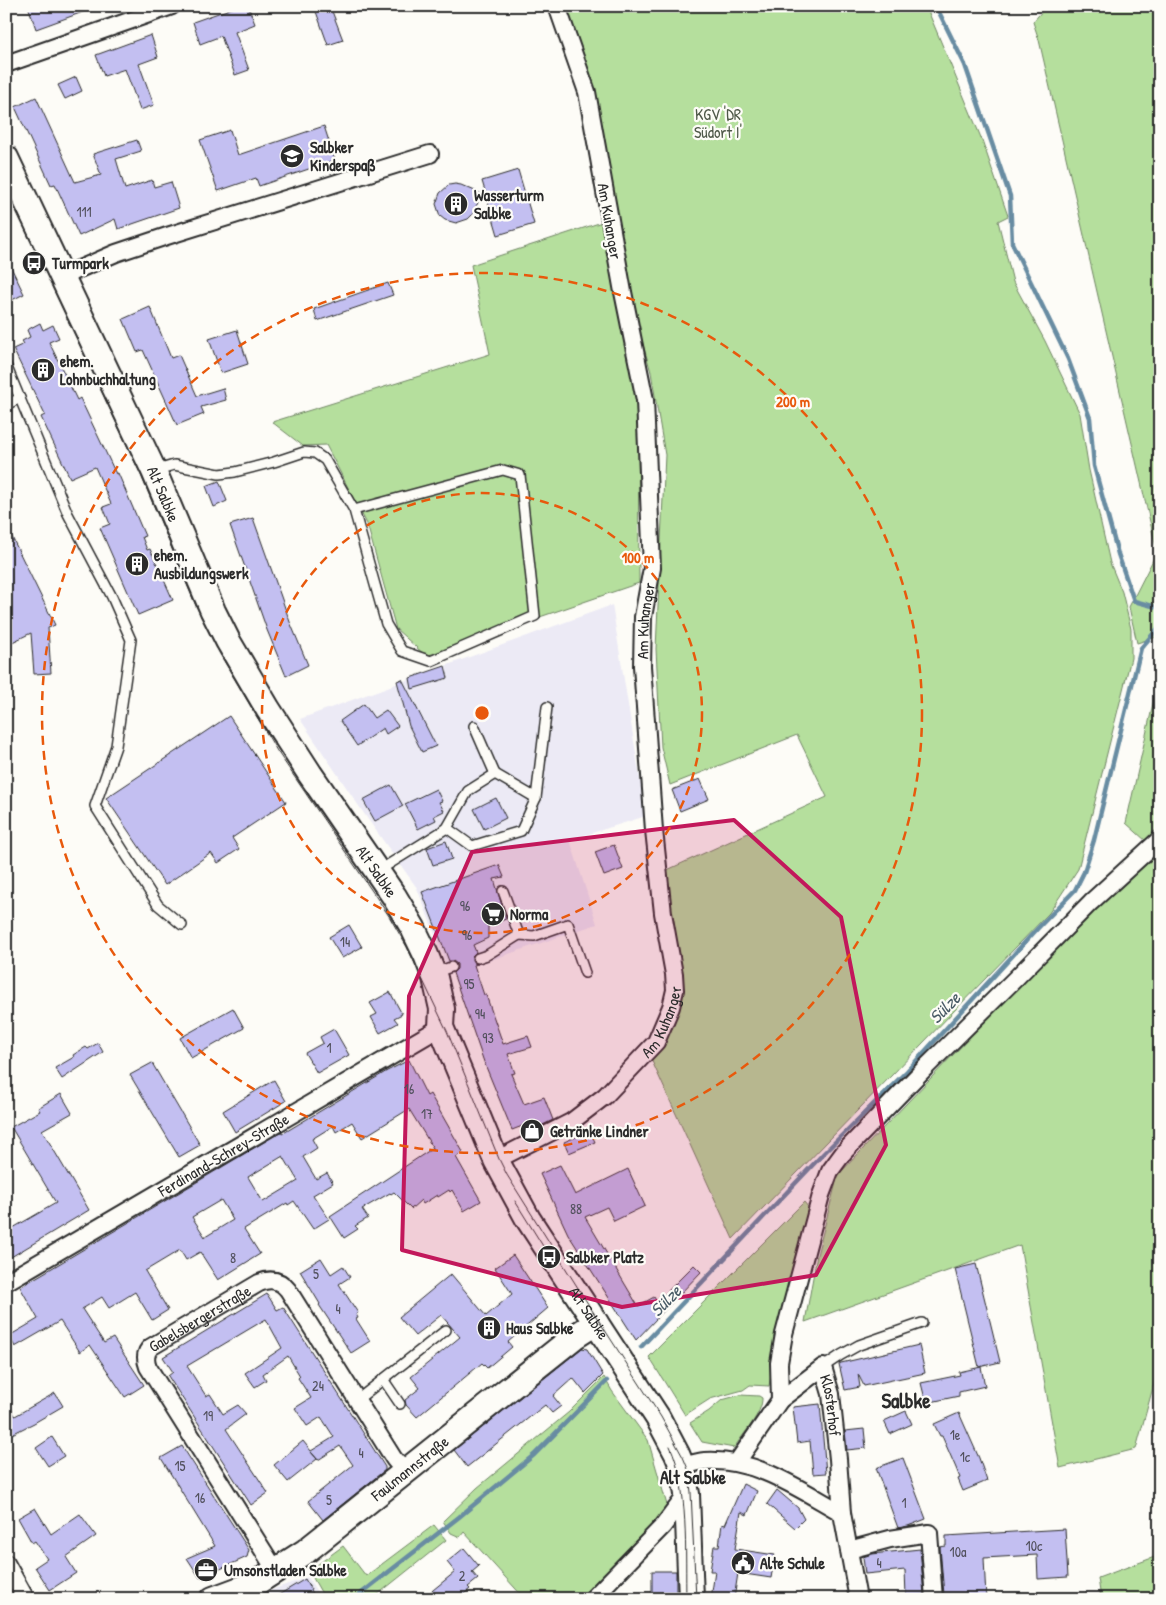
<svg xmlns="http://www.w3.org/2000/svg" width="1166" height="1605" viewBox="0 0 1166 1605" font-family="'Patrick Hand',sans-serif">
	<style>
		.built { fill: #eceaf5 }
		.green { fill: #b5df9d; stroke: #708564 }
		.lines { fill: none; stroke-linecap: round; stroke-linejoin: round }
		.stream { stroke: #688ca2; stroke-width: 4.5 }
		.building { fill: #c3bff1; stroke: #2b2b2b; fill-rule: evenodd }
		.lane-casing { stroke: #2b2b2b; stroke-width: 12 }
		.street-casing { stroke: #2b2b2b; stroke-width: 20 }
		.secondary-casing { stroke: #2b2b2b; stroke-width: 28 }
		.lane { stroke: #fdfcf7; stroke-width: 9 }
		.street { stroke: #fdfcf7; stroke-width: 16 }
		.secondary { stroke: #fdfcf7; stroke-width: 24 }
		.tram { stroke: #2b2b2b; stroke-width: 1 }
		.marked { fill: #c2185b; fill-opacity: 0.2; stroke: #c2185b; stroke-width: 4; stroke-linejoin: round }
		.ring { fill: none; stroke: #e8590c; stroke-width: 2.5; stroke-dasharray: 9 6 }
		.labels { text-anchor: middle; stroke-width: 4.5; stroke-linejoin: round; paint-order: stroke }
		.number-label { font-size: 14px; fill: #51505c }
		.park-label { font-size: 16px; fill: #4e5848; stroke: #fdfcf7 }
		.poi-label { font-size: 16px; font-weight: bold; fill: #2b2b2b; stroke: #fdfcf7; text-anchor: start }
		.street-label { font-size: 16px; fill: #2b2b2b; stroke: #fdfcf7 }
		.water-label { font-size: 18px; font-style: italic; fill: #4a5c67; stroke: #fdfcf7 }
		.neighbourhood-label { font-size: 18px; font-weight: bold; fill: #2b2b2b; stroke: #fdfcf7 }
		.district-label { font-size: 21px; font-weight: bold; fill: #2b2b2b; stroke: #fdfcf7 }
		.centre { fill: #e8590c; stroke: #fdfcf7; stroke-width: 2.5 }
		.ring-label { font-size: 15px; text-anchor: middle; font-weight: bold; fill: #e8590c; stroke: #fdfcf7; stroke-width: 4.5; stroke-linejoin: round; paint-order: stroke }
	</style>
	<rect width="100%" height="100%" fill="#fdfcf7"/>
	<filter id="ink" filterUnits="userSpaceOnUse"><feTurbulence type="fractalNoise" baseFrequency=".02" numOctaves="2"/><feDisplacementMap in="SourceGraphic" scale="10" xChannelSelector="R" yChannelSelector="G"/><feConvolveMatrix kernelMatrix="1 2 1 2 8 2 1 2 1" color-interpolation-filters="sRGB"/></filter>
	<g filter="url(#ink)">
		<g class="built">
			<polygon points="612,605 646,816 570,840 597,924 450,974 417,888 367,818 300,719"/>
			<polygon points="308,1577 321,1599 254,1599 277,1588"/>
		</g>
		<g class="green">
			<polygon points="571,6 926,6 982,140 1008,216 998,221 1013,282 1045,341 1080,414 1089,470 1110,563 1122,592 1131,629 1131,658 1078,869 1049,913 733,1239 651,1059 674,1026 678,1002 665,871 827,797 797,735 670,785 661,747 656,649 665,455 651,372 627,290 563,10"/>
			<polygon points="1040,6 1160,6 1160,636 1137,643 1129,607 1157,552 1039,40 1033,22 1043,10"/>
			<polygon points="602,222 638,408 639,583 426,656 396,629 367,524 326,445 303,446 272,422 490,354 471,265"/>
			<polygon points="1160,673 1160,829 1146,841 1126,823"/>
			<polygon points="1158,846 1160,846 1160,1362 1136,1449 1060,1468 1020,1245 805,1322 817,1255 838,1175 1021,984"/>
			<polygon points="804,1202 813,1213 775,1349 769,1386 750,1385 743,1390 710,1399 685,1415 649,1357"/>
			<polygon points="604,1377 612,1391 648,1440 667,1505 659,1519 614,1567 578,1599 525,1599 464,1532 460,1537 451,1533 443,1521 477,1488 569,1412"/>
			<path d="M 740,1395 L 759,1396 L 762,1398 C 763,1413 742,1435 734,1448 L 702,1442 L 690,1423 L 709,1411 L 722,1400 Z"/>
			<polygon points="434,1525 446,1540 372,1599 325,1599 309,1571 343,1546 366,1576"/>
			<polygon points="1160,1555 1160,1599 1101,1599 1098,1578"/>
		</g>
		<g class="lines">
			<g class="stream">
				<polyline points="936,6 965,65 1010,196 1012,243 1068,359 1090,418 1094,466 1118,554 1134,601 1160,608"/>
				<polyline points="641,1347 824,1153 907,1071 1038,928 1075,890 1084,872 1094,840 1141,648 1160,626"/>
				<polyline points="354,1599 459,1517 534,1455 607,1381"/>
			</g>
		</g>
		<g class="building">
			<polygon points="28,6 94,6 94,8 36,29"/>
			<polygon points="238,6 248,6 255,24 235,32 249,70 235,75 221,36 200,44 193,22"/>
			<polygon points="314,6 330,6 343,40 328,45"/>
			<polygon points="151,35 158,57 139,64 154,105 140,110 125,69 104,76 96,55"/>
			<polygon points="76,77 82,91 65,99 58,85"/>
			<polygon points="36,97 75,182 101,175 93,154 137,140 141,151 116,159 125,189 152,180 154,187 171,182 179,208 118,229 115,219 79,236 55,184 51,185 15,107"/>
			<polygon points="324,126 335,160 259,186 256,178 218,191 200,140 230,130 238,155"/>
			<polygon points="518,170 534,224 498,235 482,181"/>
			<polygon points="455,184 461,185 482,194 472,215 468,219 456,223 445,220 440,216 436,204 440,193 449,185"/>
			<polygon points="6,257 24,294 6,303"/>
			<polygon points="388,283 393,295 317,321 314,309"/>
			<polygon points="150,307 171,358 179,355 197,396 223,388 226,400 201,407 204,414 177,425 143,350 137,352 123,319"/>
			<polygon points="40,323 43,330 53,325 59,338 49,342 77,400 80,398 116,474 118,473 145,536 142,537 147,550 150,549 173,600 138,615 100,528 110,524 103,507 111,504 95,467 70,478 41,417 45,415 13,349 24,344 22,341 30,337 27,330"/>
			<polygon points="237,330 248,364 221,373 209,339"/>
			<polygon points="219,481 227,501 214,507 206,486"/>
			<polygon points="253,518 290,622 308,665 286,676 267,630 230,525"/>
			<polygon points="6,525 55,625 48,628 51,673 34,674 31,633 6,645"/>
			<polygon points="445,666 448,678 412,689 410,678"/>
			<polygon points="402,679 436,746 422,752 409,726 397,681"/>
			<polygon points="364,704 374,718 386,710 398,726 386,734 383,728 357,746 340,721"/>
			<polygon points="229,716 286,802 232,838 239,849 218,863 211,853 165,885 106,798"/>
			<polygon points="700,779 709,799 680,811 672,790"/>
			<polygon points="391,785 403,806 375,821 363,800"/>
			<polygon points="436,789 442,801 439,802 444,811 434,816 436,820 418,829 405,804"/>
			<polygon points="496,798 506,818 484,829 474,809"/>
			<polygon points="446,841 452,859 433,865 427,848"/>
			<polygon points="614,845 623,869 604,876 595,852"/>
			<polygon points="499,865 504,877 494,879 506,919 488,925 488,938 473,945 476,952 472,956 472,960 474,963 478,964 474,965 484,995 486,995 503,1044 528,1036 532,1047 508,1054 515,1073 511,1074 524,1104 544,1097 553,1120 528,1132 525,1125 512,1130 484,1062 453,973 457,969 457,964 453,961 449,961 422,892"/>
			<polygon points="349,925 362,947 342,958 329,937"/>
			<polygon points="390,992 402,1014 394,1018 398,1023 380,1033 371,1017 377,1014 370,1003"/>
			<polygon points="233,1008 244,1028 191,1058 180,1038"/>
			<polygon points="334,1029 349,1055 317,1073 305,1053 323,1043 320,1037"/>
			<polygon points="98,1043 103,1052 62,1079 55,1068 74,1057 73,1055 86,1047 88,1049"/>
			<path d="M 409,1060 L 427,1096 L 430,1094 L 463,1152 L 456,1157 L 481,1201 L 464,1211 L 452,1190 L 450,1192 L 449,1190 L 438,1197 L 437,1195 L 423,1204 L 421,1200 L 411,1209 L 394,1192 L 391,1194 L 390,1193 L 362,1209 L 368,1218 L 355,1226 L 358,1229 L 344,1238 L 330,1216 L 433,1148 L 409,1109 L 362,1138 L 352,1122 L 336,1132 L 333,1126 L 312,1139 L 317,1148 L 303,1157 L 316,1179 L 327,1173 L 333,1183 L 313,1195 L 329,1219 L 313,1229 L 294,1201 L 288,1205 L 287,1203 L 244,1229 L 260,1254 L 218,1280 L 200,1252 L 186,1260 L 180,1250 L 145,1271 L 168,1310 L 152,1320 L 135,1292 L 109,1308 L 102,1297 L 82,1309 L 104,1343 L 113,1338 L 144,1385 L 125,1397 L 90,1345 L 80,1352 L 60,1321 L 15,1347 L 9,1336 L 38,1319 L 20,1287 L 281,1132 L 282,1134 L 387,1071 ZM 283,1156 L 298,1181 L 263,1202 L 248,1177 ZM 221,1200 L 233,1220 L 205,1237 L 192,1217 Z"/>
			<polygon points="152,1063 200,1145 179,1157 130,1075"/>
			<polygon points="274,1080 286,1101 235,1132 223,1111"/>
			<polygon points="61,1094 72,1113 42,1130 89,1210 6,1260 6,1232 56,1203 11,1127 40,1111 38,1108"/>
			<polygon points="590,1131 595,1142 569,1153 564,1142"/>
			<polygon points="560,1165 575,1195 628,1169 645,1206 614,1221 607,1207 585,1217 638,1306 654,1297 657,1302 694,1265 701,1272 636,1340 568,1234 540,1174"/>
			<polygon points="513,1255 548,1308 508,1342 512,1347 487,1368 482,1363 417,1417 406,1405 405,1400 420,1388 411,1377 460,1337 441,1315 415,1336 399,1317 451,1274 486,1316 512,1294 495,1268"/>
			<polygon points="321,1258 331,1274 343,1266 350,1277 339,1284 358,1313 356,1314 358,1318 356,1319 370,1341 351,1353 319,1305 320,1304 300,1271"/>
			<polygon points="976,1264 1000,1362 979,1367 955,1269"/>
			<polygon points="267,1294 277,1310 283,1307 385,1467 385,1470 323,1520 308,1501 353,1465 340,1446 318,1460 311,1452 317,1459 288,1482 274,1465 303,1441 311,1451 334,1437 321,1417 307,1426 295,1408 311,1398 298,1378 300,1376 288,1356 263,1374 266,1380 255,1387 245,1373 282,1348 266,1319 187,1366 206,1396 210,1394 223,1414 238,1405 246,1414 226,1429 268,1493 251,1505 168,1376 173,1372 163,1357"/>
			<polygon points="919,1345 925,1373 864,1386 858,1374 860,1387 845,1390 839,1364 841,1363"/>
			<polygon points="582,1348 587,1349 603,1375 585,1393 573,1378 553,1396 561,1406 552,1413 545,1405 467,1467 454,1450"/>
			<polygon points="981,1367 985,1386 959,1392 959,1396 926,1403 921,1383 960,1375 959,1372"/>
			<polygon points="55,1393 63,1406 34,1423 6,1437 6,1398 15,1416"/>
			<polygon points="820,1404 826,1473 813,1474 810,1441 797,1443 793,1407"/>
			<polygon points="906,1411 912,1424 890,1434 884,1421"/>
			<polygon points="959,1413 979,1458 987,1481 963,1491 958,1479 960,1478 956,1468 942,1436 940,1436 934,1424"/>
			<polygon points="864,1429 866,1448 847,1450 845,1431"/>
			<polygon points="52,1437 64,1456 48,1466 36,1448"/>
			<polygon points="182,1446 249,1550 247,1557 200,1578 187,1558 215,1546 161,1458"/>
			<polygon points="903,1458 926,1519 908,1526 898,1528 876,1468"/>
			<polygon points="743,1484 757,1491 747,1515 741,1512 735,1549 775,1555 771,1578 738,1573 734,1599 711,1599 715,1571 710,1571 714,1546 719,1546 722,1524 725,1525"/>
			<polygon points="777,1490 798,1508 804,1519 795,1528 767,1504"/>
			<polygon points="35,1508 51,1534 80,1514 96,1536 66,1557 76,1573 50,1590 35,1567 47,1559 35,1541 32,1543 18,1518"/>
			<polygon points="1065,1529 1068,1577 1038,1579 1037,1555 984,1558 986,1599 950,1599 950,1594 944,1595 940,1547 946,1546 946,1536"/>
			<polygon points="464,1548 479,1566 472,1572 478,1579 468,1587 470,1589 458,1599 422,1599 455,1572 447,1562"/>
			<polygon points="920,1549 924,1595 906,1596 905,1570 865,1574 863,1557 872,1554"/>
			<rect x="652" y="1571" width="24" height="28"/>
			<polygon points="305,1579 316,1599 272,1599"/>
		</g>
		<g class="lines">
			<g class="lane-casing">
				<g id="lane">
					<polyline points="6,365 68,514 112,597 131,640 116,746 95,806 158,905 182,925"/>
					<polyline points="6,405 20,398"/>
					<polyline points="154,471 174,465 219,474 235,472 274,462 304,452 315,453 325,460 354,510 386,624 402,651 431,661 535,616 520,475 503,470 354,510"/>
					<polyline points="474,726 495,774"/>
					<polyline points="447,828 472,846 521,831 536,798 547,707"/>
					<polyline points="378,871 447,828 468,791 495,774 536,798"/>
					<polyline points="519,935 534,936 568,924 585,973"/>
					<polyline points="478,958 487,955 519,935 503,891"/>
					<polyline points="434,973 451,967"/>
					<polyline points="823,1367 841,1355 859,1345 922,1323"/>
					<polyline points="383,1379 400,1404"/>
					<polyline points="357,1400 446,1330"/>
				</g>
			</g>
			<g class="street-casing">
				<g id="street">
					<polyline points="6,64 172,6"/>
					<polyline points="63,276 116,253 167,236 430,154"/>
					<path id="s1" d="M 496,1160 L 571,1122 L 605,1096 L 656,1042 L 671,1007 L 675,990 L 674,974 L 663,913 L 654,830 L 642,666 L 643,617 L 652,568 L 645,400 L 623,292 L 587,92 L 557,6"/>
					<path id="s2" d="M 6,1282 L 441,1027"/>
					<polyline points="780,1400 779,1363 784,1334 821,1195 830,1171 844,1152 925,1068 1016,978 1091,902 1160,839"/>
					<path id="s3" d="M 737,1462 L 780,1400 L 823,1367 L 831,1394 L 838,1459 L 842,1513"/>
					<path d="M 682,1466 C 690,1464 697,1462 705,1461 C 756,1458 799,1489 842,1513 L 858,1599"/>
					<polyline points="849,1550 890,1539 929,1533 934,1599"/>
					<polyline points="6,1563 26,1599"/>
					<path id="s4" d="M 276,1571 L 148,1367 C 145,1359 145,1352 151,1347 L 259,1283 C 271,1278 280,1280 288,1290 L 394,1459 L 405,1472"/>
					<polyline points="592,1599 663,1526 687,1494"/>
				</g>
			</g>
			<g class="secondary-casing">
				<g id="secondary">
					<path id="s5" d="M 6,158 L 154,471 L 213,611 L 228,641 L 268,709 L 310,774 L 394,896 L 413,928 L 426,955 L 435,978 L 442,1009 L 441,1027 L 496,1160 L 528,1219 L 658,1418 L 677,1454 L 682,1466 L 687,1494 L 691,1599"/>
					<path id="s6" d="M 213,1599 L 256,1583 L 306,1551 L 574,1337 L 596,1323"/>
				</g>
			</g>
			<use href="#lane" class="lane"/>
			<use href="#street" class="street"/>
			<use href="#secondary" class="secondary"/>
			<g class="tram">
				<polyline points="6,188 140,473 196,606 220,654 277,751 389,916 407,947 447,1031 499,1159 507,1175 590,1307 661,1417 683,1457 688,1469 691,1492 696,1599"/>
				<polyline points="515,1201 551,1259"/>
				<path d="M 670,1446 C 689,1486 685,1554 686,1599"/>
			</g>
		</g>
	</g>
	<path class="marked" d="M 734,820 L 841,917 L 886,1145 L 816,1275 L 622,1307 L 402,1250 L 409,996 L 472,852 Z"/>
	<g class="ring">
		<circle cx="482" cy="713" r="220"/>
		<circle cx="482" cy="713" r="440"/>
	</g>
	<defs>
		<g id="school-disc" transform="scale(1.25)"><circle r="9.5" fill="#2b2b2b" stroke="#fdfcf7"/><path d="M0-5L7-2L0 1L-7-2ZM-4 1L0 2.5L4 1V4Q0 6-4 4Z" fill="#fff"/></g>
		<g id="building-disc" transform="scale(1.25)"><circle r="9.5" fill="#2b2b2b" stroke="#fdfcf7"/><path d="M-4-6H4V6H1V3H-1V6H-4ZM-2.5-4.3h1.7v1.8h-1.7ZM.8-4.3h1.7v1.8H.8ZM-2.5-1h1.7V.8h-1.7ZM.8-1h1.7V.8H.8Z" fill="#fff"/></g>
		<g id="bus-disc" transform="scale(1.25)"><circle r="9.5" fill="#2b2b2b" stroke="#fdfcf7"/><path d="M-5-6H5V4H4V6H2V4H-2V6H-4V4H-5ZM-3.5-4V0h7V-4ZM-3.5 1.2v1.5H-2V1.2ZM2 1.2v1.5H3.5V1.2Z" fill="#fff"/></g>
		<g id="supermarket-disc" transform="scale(1.25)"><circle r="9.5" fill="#2b2b2b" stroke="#fdfcf7"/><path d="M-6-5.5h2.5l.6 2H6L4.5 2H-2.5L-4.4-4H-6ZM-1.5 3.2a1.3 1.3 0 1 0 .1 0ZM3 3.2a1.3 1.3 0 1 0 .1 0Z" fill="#fff"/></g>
		<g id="shop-disc" transform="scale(1.25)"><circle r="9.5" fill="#2b2b2b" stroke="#fdfcf7"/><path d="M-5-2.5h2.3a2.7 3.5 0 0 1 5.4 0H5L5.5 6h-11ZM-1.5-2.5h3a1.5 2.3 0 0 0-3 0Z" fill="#fff"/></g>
		<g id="civic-disc" transform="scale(1.25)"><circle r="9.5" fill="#2b2b2b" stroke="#fdfcf7"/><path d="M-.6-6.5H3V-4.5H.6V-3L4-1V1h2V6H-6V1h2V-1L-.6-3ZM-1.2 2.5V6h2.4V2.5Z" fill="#fff"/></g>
		<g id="office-disc" transform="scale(1.25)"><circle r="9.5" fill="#2b2b2b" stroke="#fdfcf7"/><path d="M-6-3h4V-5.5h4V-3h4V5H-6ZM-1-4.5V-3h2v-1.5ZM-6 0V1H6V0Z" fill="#fff"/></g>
	</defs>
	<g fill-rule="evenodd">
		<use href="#school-disc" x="292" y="156"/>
		<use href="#building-disc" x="456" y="204"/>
		<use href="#bus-disc" x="34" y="263"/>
		<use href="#building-disc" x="43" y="370"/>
		<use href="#building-disc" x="137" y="564"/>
		<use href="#supermarket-disc" x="493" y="914"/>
		<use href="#shop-disc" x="532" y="1131"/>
		<use href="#bus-disc" x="549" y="1257"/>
		<use href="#building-disc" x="489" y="1328"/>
		<use href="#civic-disc" x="743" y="1563"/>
		<use href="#office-disc" x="206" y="1570"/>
	</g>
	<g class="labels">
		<g class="number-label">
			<text x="84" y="217">111</text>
			<text x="465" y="911">96</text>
			<text x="467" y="940">96</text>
			<text x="345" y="947">14</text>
			<text x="469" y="989">95</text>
			<text x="480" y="1019">94</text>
			<text x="488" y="1043">93</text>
			<text x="329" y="1053">1</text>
			<text x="409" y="1094">16</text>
			<text x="427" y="1119">17</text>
			<text x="576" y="1214">88</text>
			<text x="233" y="1263">8</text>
			<text x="316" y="1279">5</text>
			<text x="338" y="1314">4</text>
			<text x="318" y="1391">24</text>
			<text x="208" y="1421">19</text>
			<text x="955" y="1440">1e</text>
			<text x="361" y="1458">4</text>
			<text x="965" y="1462">1c</text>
			<text x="180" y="1471">15</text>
			<text x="200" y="1503">16</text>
			<text x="329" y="1505">5</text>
			<text x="904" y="1508">1</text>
			<text x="1034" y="1551">10c</text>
			<text x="958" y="1557">10a</text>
			<text x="879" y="1568">4</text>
			<text x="462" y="1581">2</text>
		</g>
		<g class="park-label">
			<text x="718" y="120">KGV 'DR<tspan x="718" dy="18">Südort I'</tspan></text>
		</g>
		<g class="poi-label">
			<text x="310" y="153">Salbker<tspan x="310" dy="18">Kinderspaß</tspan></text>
			<text x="474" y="201">Wasserturm<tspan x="474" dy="18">Salbke</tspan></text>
			<text x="52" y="269">Turmpark</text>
			<text x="60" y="367">ehem.<tspan x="60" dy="18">Lohnbuchhaltung</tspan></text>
			<text x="154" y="561">ehem.<tspan x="154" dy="18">Ausbildungswerk</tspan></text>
			<text x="510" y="920">Norma</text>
			<text x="550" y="1137">Getränke Lindner</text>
			<text x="566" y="1263">Salbker Platz</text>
			<text x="506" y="1334">Haus Salbke</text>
			<text x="760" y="1569">Alte Schule</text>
			<text x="224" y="1576">Umsonstladen Salbke</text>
		</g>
		<g class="street-label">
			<text transform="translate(610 221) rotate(80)" y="6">Am Kuhanger</text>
			<text dy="6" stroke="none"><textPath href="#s5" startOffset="371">Alt Salbke</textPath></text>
			<text dy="6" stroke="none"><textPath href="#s1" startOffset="628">Am Kuhanger</textPath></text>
			<text dy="6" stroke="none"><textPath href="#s5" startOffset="806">Alt Salbke</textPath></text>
			<text dy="6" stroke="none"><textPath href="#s1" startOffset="222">Am Kuhanger</textPath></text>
			<text dy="6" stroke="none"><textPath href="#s2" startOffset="252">Ferdinand-Schrey-Straße</textPath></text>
			<text dy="6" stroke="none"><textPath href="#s5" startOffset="1301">Alt Salbke</textPath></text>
			<text dy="6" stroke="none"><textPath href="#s4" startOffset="319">Gabelsbergerstraße</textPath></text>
			<text dy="6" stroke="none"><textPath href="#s3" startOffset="169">Klosterhof</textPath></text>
			<text dy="6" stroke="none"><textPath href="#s6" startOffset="238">Faulmannstraße</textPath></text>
		</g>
		<g class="water-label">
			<text transform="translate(945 1008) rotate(-46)" y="6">Sülze</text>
			<text transform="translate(666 1301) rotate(-46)" y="6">Sülze</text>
		</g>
		<g class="neighbourhood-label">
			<text x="693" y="1484">Alt Salbke</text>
		</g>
		<g class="district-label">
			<text x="906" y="1408">Salbke</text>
		</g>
	</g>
	<circle cx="482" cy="713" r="8" class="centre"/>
	<g class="ring-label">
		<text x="793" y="407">200 m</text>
		<text x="638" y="563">100 m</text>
	</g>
	<rect width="1166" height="1605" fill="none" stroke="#fdfcf7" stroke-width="25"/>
	<rect x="12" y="12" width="1141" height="1580" fill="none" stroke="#2b2b2b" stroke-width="2" filter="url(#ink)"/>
</svg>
